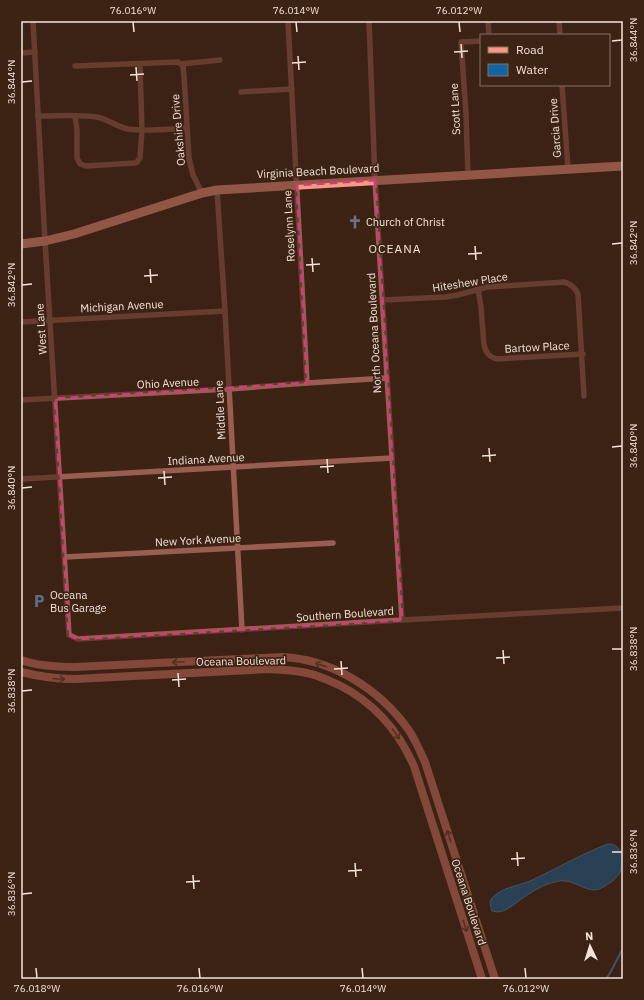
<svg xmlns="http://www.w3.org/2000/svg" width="644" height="1000" viewBox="0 0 644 1000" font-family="'IBM Plex Sans',sans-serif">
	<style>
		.water { fill: #1265a4; stroke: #568bb4 }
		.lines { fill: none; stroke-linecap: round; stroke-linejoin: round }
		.stream { stroke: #568bb4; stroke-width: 2 }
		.minor { stroke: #9a5d52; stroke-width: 5.5 }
		.secondary { stroke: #d97767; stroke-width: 8 }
		.primary { stroke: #fb9584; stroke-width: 9 }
		.oneway { stroke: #734031 }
		.marked { fill: none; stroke: #cc4174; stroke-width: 3; stroke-dasharray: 8 5; stroke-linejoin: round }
		.ticks { fill: none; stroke: #f5e3da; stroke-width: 1.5 }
		.labels { text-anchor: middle; stroke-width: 3.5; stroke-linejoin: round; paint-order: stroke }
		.street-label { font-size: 11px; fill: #f5e3da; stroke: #3c2314 }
		.poi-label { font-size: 11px; fill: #f5e3da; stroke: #3c2314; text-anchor: start }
		.neighbourhood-label { font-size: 12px; letter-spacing: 1px; fill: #f5e3da; stroke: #3c2314 }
		.neatline { fill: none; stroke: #f5e3da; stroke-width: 1.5 }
		.ticks-label { font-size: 10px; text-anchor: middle; fill: #f5e3da }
	</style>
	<rect width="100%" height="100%" fill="#3c2314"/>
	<path class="water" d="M 608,844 C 609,844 613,844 614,845 C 623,849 624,865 620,872 C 618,878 605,887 599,889 C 586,894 572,876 555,882 C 545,884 535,890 527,895 C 519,900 507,912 498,912 C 496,912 494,911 492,911 C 490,905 489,901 493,897 C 503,887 518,886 530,881 C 556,869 581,854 608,844 Z"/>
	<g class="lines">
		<polyline class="stream" points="606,979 610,973 623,948"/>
		<g class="minor">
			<polyline points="33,21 45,241 69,635 78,639 402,620 623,608"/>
			<polyline points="288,21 307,383"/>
			<polyline points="369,21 375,180 402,620"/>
			<polyline points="488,21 489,35"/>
			<polyline points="559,21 560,35"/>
			<polyline points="21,53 35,52"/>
			<polyline points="181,64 183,66 184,76 189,158 193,175 202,193"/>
			<polyline points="75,66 178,62 181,64 220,60"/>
			<polyline points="562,85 568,169"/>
			<polyline points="241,92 292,89"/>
			<path d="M 38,116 C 57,116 78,114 97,117 C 108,119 117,127 128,129 C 147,132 167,129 186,128"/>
			<polyline points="75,116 77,130 77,158 80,164 86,166 135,163 137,162 140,158 142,130 140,64"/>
			<polyline points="468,175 466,114 461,42 481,41"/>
			<polyline points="217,190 225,311 242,630"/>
			<path d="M 478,289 L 481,307 L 484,345 C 486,353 489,357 497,359 L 583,354"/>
			<path d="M 383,300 L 445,297 L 458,295 L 487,287 L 564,282 C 571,284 575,287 578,294 L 584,396"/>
			<polyline points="21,322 225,311"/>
			<polyline points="21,400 229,389 307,383 387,378"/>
			<polyline points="21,479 392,458"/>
			<polyline points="65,557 333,543"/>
		</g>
		<g class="secondary">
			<path d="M 21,660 C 38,666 57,667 75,667 L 263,658 C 269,658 276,657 282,657 C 332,659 379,689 408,729 C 415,739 420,751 425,762 L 495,979"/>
			<path d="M 21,672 C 41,677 55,679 75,679 L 268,669 C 282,670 297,670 311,674 C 320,676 330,681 339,685 C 375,703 398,730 414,766 L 482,979"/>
		</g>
		<polyline class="primary" points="21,244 45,241 74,234 202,193 217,190 623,166"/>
	</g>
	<defs><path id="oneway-shaft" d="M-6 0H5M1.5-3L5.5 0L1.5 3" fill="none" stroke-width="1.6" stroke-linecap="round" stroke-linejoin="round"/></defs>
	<g class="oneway">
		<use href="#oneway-shaft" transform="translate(178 662) rotate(177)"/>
		<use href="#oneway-shaft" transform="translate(321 665) rotate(-162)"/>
		<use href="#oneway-shaft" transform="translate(59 679) rotate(2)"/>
		<use href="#oneway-shaft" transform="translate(396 734) rotate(54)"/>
		<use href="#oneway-shaft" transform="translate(449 836) rotate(-108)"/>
		<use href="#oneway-shaft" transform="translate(465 926) rotate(72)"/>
	</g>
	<path d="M0 0H644V1000H0ZM 375,180 L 402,620 L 78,639 L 69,635 L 55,399 L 307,383 L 297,185 Z" fill="#3c2314" fill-opacity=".55" fill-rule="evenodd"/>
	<path class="marked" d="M 375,180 L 402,620 L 78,639 L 69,635 L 55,399 L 307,383 L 297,185 Z"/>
	<path class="ticks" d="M 133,22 L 134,32M 296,22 L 297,32M 459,22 L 460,32M 612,41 L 622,40M 461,44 L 462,58M 454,52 L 468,51M 298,56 L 299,70M 292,63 L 306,62M 136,67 L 137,81M 130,75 L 144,74M 22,82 L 32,81M 612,244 L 622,243M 475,246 L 476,260M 468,254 L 482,253M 312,258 L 313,272M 306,265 L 320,264M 150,269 L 151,283M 144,276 L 158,275M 22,285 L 32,284M 612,447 L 622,446M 489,448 L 490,462M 482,456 L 496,455M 327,459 L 328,473M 320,467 L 334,466M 164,471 L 165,485M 158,478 L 172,477M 22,488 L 32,487M 612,649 L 622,649M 503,650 L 504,664M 496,658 L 510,657M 341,661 L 342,675M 334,669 L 348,668M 178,673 L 179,687M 172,680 L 186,679M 22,691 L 32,690M 517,852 L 518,866M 612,852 L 622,852M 511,859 L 525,858M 355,863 L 356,877M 348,871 L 362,870M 193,875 L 194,889M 186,882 L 200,881M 22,894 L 32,893M 36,968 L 37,978M 199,968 L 200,978M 362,968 L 363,978M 525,968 L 526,978"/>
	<defs>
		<g id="church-bare" transform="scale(1.08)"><path d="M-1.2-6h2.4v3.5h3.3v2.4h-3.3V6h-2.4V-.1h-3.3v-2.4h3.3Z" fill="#6b7280" stroke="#3c2314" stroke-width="2.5" paint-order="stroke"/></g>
		<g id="parking-bare" transform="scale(1.08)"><path d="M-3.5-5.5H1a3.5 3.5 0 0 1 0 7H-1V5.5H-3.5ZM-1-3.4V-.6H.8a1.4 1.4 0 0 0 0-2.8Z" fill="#5c6f8a" stroke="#3c2314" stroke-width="2.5" paint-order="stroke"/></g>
	</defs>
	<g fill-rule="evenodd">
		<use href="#church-bare" x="355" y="222"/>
		<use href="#parking-bare" x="39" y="601"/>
	</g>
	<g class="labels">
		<g class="street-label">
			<text transform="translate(455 109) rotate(-93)" y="4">Scott Lane</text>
			<text transform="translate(555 128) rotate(-94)" y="4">Garcia Drive</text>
			<text transform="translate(178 130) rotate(-95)" y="4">Oakshire Drive</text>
			<text transform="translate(318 171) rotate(-3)" y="4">Virginia Beach Boulevard</text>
			<text transform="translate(289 226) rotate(-93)" y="4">Roselynn Lane</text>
			<text transform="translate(470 282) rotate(-9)" y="4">Hiteshew Place</text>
			<text transform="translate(122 306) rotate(-3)" y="4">Michigan Avenue</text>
			<text transform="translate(41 329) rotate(-94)" y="4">West Lane</text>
			<text transform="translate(374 333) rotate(-93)" y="4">North Oceana Boulevard</text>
			<text transform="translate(537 347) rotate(-3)" y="4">Bartow Place</text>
			<text transform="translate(168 383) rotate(-3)" y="4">Ohio Avenue</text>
			<text transform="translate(220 410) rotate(-93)" y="4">Middle Lane</text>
			<text transform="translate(206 459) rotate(-3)" y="4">Indiana Avenue</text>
			<text transform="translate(198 540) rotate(-3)" y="4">New York Avenue</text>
			<text transform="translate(345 614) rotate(-4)" y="4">Southern Boulevard</text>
			<text transform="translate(241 661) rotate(-1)" y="4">Oceana Boulevard</text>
			<text transform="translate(469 902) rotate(72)" y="4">Oceana Boulevard</text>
		</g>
		<g class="poi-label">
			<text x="366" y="226">Church of Christ</text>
			<text x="50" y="599">Oceana<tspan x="50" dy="13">Bus Garage</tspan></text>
		</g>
		<g class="neighbourhood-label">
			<text x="395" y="253">OCEANA</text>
		</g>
	</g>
	<rect width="644" height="1000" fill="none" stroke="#3c2314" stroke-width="44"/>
	<rect x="480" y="34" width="130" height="52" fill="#3c2314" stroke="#867063"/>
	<rect x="488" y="47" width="20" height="6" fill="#fb9584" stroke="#867063"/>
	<text x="516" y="54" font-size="12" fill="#f5e3da">Road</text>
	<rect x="488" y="64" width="20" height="12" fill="#1265a4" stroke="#867063"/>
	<text x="516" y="74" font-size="12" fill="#f5e3da">Water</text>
	<g transform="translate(590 946) rotate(356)" stroke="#3c2314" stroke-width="3" paint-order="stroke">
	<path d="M0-3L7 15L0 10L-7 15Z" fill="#f5e3da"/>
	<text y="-6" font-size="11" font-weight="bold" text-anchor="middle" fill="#f5e3da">N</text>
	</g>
	<rect x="22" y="22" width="600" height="956" class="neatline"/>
	<g class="ticks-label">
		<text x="133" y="14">76.016°W</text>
		<text x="296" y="14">76.014°W</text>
		<text x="459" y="14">76.012°W</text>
		<text transform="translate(633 40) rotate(-90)" y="4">36.844°N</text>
		<text transform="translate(11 82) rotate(-90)" y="4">36.844°N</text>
		<text transform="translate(633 243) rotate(-90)" y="4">36.842°N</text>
		<text transform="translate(11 285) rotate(-90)" y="4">36.842°N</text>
		<text transform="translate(633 446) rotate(-90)" y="4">36.840°N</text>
		<text transform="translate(11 488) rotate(-90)" y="4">36.840°N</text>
		<text transform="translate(633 649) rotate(-90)" y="4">36.838°N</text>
		<text transform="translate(11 691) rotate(-90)" y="4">36.838°N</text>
		<text transform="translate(633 852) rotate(-90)" y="4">36.836°N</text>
		<text transform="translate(11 894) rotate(-90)" y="4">36.836°N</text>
		<text x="37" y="992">76.018°W</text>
		<text x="200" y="992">76.016°W</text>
		<text x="363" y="992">76.014°W</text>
		<text x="526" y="992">76.012°W</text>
	</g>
</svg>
